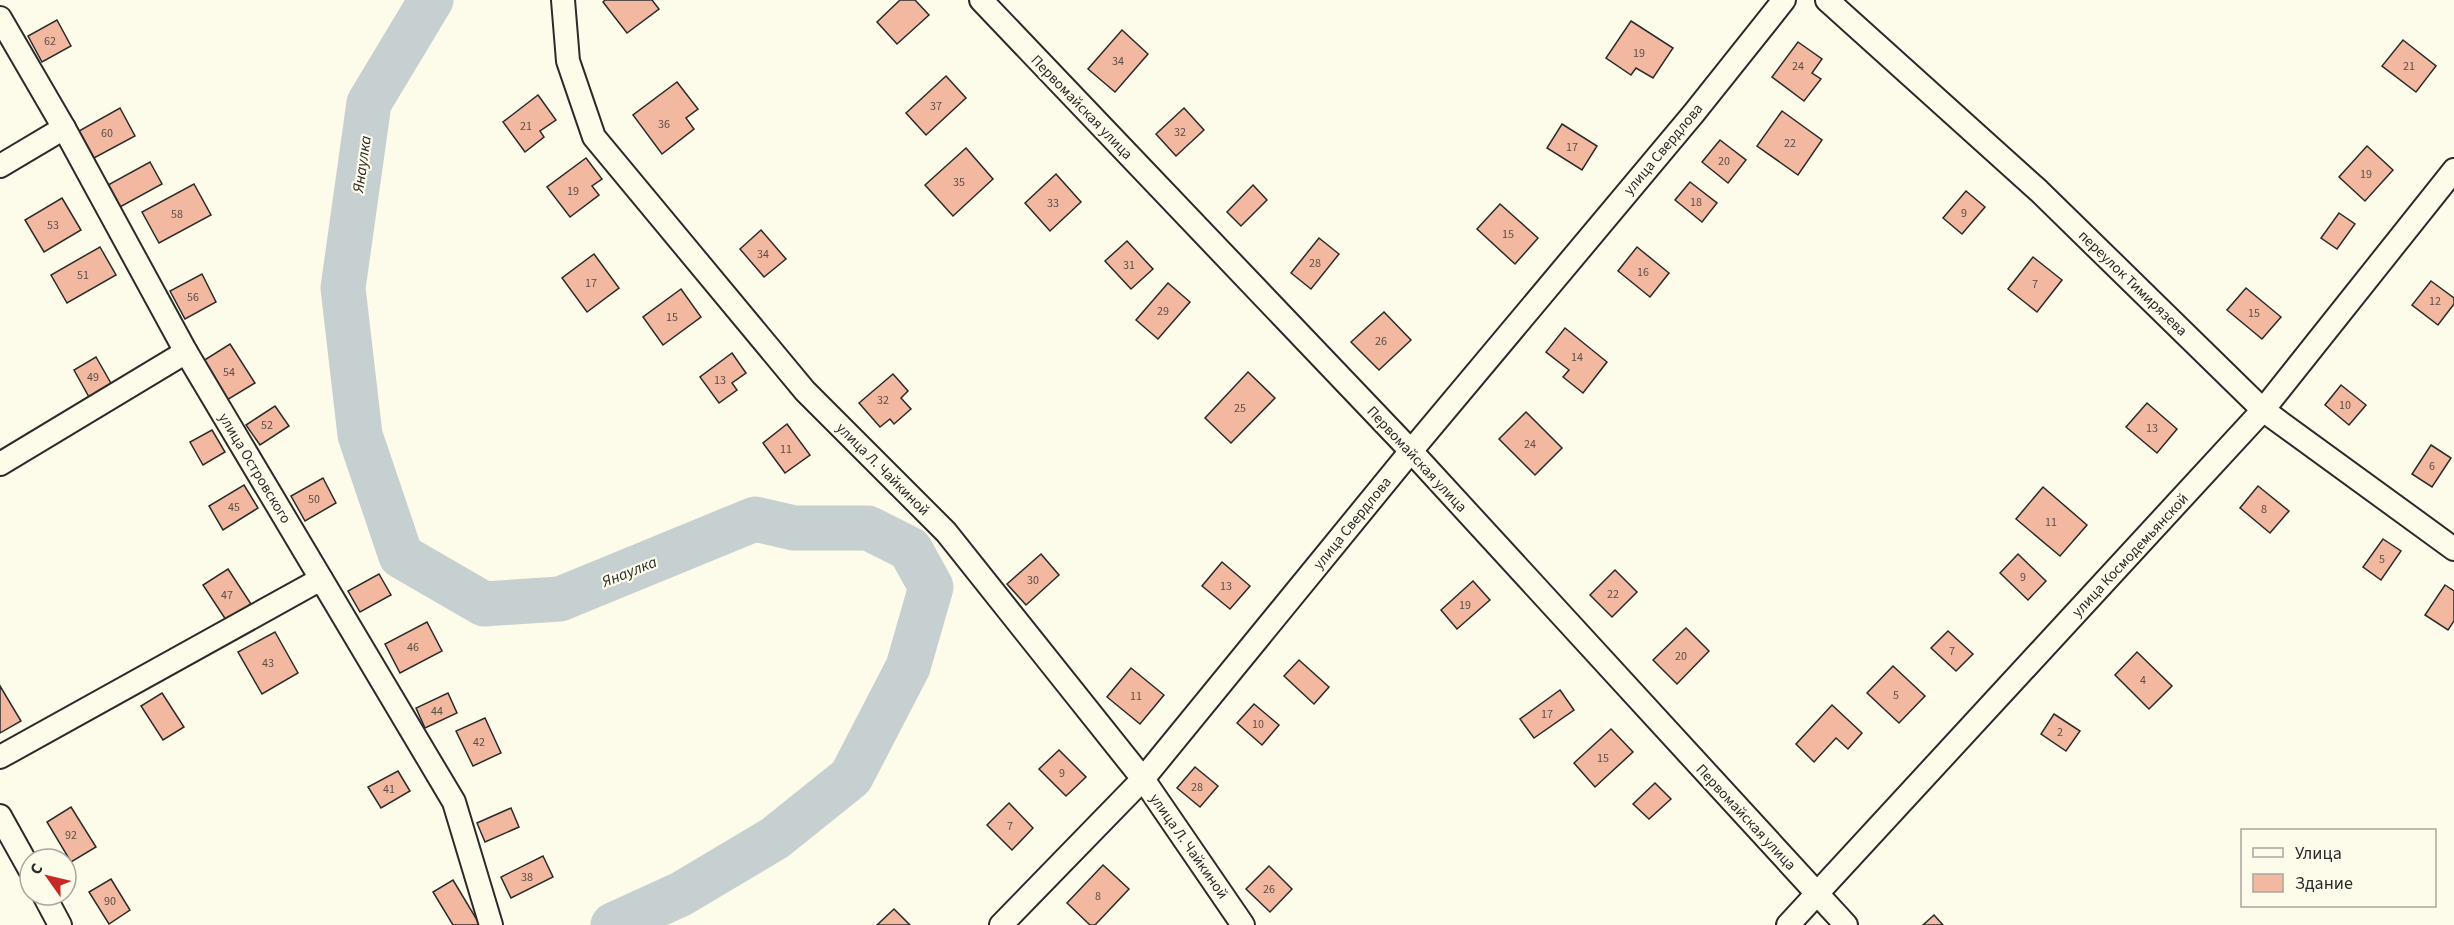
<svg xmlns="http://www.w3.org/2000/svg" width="2454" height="925" viewBox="0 0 2454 925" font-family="'Source Sans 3',sans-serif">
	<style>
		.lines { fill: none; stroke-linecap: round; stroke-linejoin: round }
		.river { stroke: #c7d0d0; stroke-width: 45 }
		.building { fill: #f2b8a0; stroke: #2b2b2b; stroke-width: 1.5 }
		.minor-casing { stroke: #2b2b2b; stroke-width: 26 }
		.minor { stroke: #fdfbea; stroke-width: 22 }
		.labels { text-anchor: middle; stroke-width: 4.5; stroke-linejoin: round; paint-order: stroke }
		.number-label { font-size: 12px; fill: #5d4e48 }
		.street-label { font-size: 15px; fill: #2b2b2b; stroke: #fdfbea }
		.water-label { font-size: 16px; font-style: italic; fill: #2b2b2b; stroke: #fdfbea }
	</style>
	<rect width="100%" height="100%" fill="#fdfbea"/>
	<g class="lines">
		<polyline class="river" points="431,0 369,103 343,288 360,435 401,556 484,604 560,599 755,519 794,528 868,528 910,549 931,587 908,667 851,777 775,838 681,894 613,925"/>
	</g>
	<g class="building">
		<polygon points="605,0 652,0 659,9 627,33 603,2"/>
		<polygon points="900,0 915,0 929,15 897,44 877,22"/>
		<polygon points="57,20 71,46 42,62 28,36"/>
		<polygon points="1631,21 1673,48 1653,78 1636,68 1631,75 1606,58"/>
		<polygon points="1122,30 1148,54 1115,92 1088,69"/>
		<polygon points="2403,40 2436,66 2416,92 2382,66"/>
		<polygon points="1798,42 1822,59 1812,73 1821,79 1804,101 1772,77"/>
		<polygon points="946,76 966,98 926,135 906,113"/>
		<polygon points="677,82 698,109 686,118 694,129 662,154 633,115"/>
		<polygon points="538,95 556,120 540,131 544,137 525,152 503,122"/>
		<polygon points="120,108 135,136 94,158 79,131"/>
		<polygon points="1184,108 1204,130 1176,156 1156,134"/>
		<polygon points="1782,111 1822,140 1798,175 1757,146"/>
		<polygon points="1562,124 1597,146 1582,170 1547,148"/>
		<polygon points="1720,140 1746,160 1728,183 1702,162"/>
		<polygon points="2367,146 2393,170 2365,201 2339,177"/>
		<polygon points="966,148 993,179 953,216 925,185"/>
		<polygon points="586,158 602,179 592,186 599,195 570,217 547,187"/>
		<polygon points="150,162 162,184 120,207 108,185"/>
		<polygon points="1056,174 1081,202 1050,231 1025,203"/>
		<polygon points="1690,182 1717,203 1702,222 1675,200"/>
		<polygon points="194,184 211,215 159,243 142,212"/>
		<polygon points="1253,185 1267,200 1241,226 1227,212"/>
		<polygon points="1966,191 1985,207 1962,234 1943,218"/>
		<polygon points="62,198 81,230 44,252 25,220"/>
		<polygon points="1500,204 1538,238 1515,264 1477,229"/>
		<polygon points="2339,213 2355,224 2337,249 2321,238"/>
		<polygon points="761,230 786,259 764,277 740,249"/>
		<polygon points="1319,238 1339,254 1311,289 1291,273"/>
		<polygon points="1127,241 1153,269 1131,289 1105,261"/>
		<polygon points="100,247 116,275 67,303 51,275"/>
		<polygon points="1637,247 1669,273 1650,297 1618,271"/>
		<polygon points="594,254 619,288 587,312 562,278"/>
		<polygon points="2033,257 2062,280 2037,312 2008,289"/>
		<polygon points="202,274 216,302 185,319 170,291"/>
		<polygon points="2431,281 2454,298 2454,304 2438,325 2412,305"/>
		<polygon points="1168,283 1190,302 1158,339 1136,320"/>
		<polygon points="2246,288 2281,317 2262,339 2227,310"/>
		<polygon points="681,289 701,317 663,345 643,317"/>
		<polygon points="1384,312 1411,340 1379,370 1351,342"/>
		<polygon points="1565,328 1607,362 1583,393 1563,377 1569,370 1546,352"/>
		<polygon points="230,344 255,383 227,400 203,361"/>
		<polygon points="732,353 746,373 732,383 737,390 719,403 700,377"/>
		<polygon points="96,357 112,385 89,397 74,370"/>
		<polygon points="1248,372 1275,398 1231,443 1205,418"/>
		<polygon points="893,374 908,391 901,398 911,409 894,424 890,419 880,427 859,403"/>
		<polygon points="2341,385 2366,405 2349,425 2325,405"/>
		<polygon points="2147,403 2177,429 2157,453 2126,427"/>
		<polygon points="275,406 289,426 260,445 246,425"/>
		<polygon points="1526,412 1562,448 1535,475 1499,439"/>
		<polygon points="787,424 810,455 785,473 763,443"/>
		<polygon points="212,430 225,452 203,465 190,442"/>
		<polygon points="2431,445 2451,458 2432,487 2412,474"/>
		<polygon points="323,478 336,503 305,521 291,496"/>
		<polygon points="244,485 258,508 223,530 209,506"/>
		<polygon points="2258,486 2289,511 2270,533 2240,508"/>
		<polygon points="2043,487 2087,525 2060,556 2016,519"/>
		<polygon points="2383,539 2401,551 2381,580 2363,567"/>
		<polygon points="1041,554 1059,575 1026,605 1007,584"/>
		<polygon points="2018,554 2046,581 2028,600 2000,573"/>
		<polygon points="1222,562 1250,586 1230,609 1202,586"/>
		<polygon points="228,569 251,604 226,620 203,585"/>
		<polygon points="1615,570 1637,592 1612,617 1590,595"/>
		<polygon points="379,574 391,595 360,612 348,591"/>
		<polygon points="1473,581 1490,600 1457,629 1441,610"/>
		<polygon points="2445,585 2454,591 2454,621 2448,630 2425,615"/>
		<polygon points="427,622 442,651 400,673 385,644"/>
		<polygon points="1686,628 1709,651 1677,684 1653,660"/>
		<polygon points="1948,631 1973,654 1956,671 1931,648"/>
		<polygon points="275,632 298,673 262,694 238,652"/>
		<polygon points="2137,652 2172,686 2149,709 2115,675"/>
		<polygon points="1299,660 1329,687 1314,704 1284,676"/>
		<polygon points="1893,666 1925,696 1899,723 1867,693"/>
		<polygon points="1131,668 1164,695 1140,724 1107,697"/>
		<polygon points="0,686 21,721 0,733"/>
		<polygon points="1560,690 1574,710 1534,738 1520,719"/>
		<polygon points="162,693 184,727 163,740 141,706"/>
		<polygon points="448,693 457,713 425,728 416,708"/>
		<polygon points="1254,704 1279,725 1262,745 1237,723"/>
		<polygon points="1832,705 1862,733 1848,749 1836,738 1814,762 1796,744"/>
		<polygon points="2054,714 2080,731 2066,751 2041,734"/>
		<polygon points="485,718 501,753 473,766 456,731"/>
		<polygon points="1611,729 1633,752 1595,787 1574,763"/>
		<polygon points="1059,750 1086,777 1066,796 1039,769"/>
		<polygon points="1195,767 1218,786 1200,807 1177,788"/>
		<polygon points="398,771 410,791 381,808 368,787"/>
		<polygon points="1655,783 1671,799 1649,819 1633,804"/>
		<polygon points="1009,803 1033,828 1012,850 987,825"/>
		<polygon points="71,807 96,847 71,862 47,822"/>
		<polygon points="511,808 519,827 485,842 477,823"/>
		<polygon points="543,856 553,877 511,898 501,877"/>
		<polygon points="1103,865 1129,889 1095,925 1090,925 1067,903"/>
		<polygon points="1269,866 1292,889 1270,912 1246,889"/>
		<polygon points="111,879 130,910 109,924 89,892"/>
		<polygon points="453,880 480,925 453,925 433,892"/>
		<polygon points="894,909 910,925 877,925"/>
		<polygon points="1934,915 1943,925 1923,925"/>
	</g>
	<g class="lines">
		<g class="minor-casing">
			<g id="minor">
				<polyline points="563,0 568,61 594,137 805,391 946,532 1143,779 1243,925"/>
				<polyline points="981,0 1411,451 1846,925"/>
				<polyline points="1827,0 2039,191 2263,410 2454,549"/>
				<polyline points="0,18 64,128 186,352 454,802 491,925"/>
				<polyline points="0,166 64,128"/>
				<polyline points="0,464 186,352"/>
				<polyline points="0,757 321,579"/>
				<polyline points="0,816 30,870"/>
				<polyline points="44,895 60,925"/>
				<polyline points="1001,925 1143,779 1411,451 1694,113 1784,0"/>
				<polyline points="1788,925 2263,410 2454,170"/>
			</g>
		</g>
		<use href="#minor" class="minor"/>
	</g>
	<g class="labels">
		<g class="number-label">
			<text x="50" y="45">62</text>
			<text x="1639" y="57">19</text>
			<text x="1118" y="65">34</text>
			<text x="1798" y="70">24</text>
			<text x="2409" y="70">21</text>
			<text x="936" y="110">37</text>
			<text x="664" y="128">36</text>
			<text x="526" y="130">21</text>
			<text x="1180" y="136">32</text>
			<text x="107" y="137">60</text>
			<text x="1790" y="147">22</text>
			<text x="1572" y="151">17</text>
			<text x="1724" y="165">20</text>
			<text x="2366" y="178">19</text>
			<text x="959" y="186">35</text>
			<text x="573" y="195">19</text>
			<text x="1696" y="206">18</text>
			<text x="1053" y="207">33</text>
			<text x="1964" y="217">9</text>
			<text x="177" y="218">58</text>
			<text x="53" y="229">53</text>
			<text x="1508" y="238">15</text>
			<text x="763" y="258">34</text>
			<text x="1315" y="267">28</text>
			<text x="1129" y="269">31</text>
			<text x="1643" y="276">16</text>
			<text x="83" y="279">51</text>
			<text x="591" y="287">17</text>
			<text x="2035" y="288">7</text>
			<text x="193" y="301">56</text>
			<text x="2435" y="305">12</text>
			<text x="1163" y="315">29</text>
			<text x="2254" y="317">15</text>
			<text x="672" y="321">15</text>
			<text x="1381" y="345">26</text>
			<text x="1577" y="361">14</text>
			<text x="229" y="376">54</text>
			<text x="93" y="381">49</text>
			<text x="720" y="384">13</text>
			<text x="883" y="404">32</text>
			<text x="2345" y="409">10</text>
			<text x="1240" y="412">25</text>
			<text x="267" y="429">52</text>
			<text x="2152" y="432">13</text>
			<text x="1530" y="448">24</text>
			<text x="786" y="453">11</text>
			<text x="2432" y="470">6</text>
			<text x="314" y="503">50</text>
			<text x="234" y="511">45</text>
			<text x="2264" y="513">8</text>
			<text x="2051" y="526">11</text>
			<text x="2382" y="563">5</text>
			<text x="2023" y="581">9</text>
			<text x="1033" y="584">30</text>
			<text x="1226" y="590">13</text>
			<text x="1613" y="598">22</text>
			<text x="227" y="599">47</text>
			<text x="1465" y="609">19</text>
			<text x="413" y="651">46</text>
			<text x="1952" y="655">7</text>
			<text x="1681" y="660">20</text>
			<text x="268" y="667">43</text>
			<text x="2143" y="684">4</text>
			<text x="1896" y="699">5</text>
			<text x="1136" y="700">11</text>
			<text x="437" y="715">44</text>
			<text x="1547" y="718">17</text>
			<text x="1258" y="728">10</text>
			<text x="2060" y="736">2</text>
			<text x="479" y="746">42</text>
			<text x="1603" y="762">15</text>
			<text x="1062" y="777">9</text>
			<text x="1197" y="791">28</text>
			<text x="389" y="793">41</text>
			<text x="1010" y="830">7</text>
			<text x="71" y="839">92</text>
			<text x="527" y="881">38</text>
			<text x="1269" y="893">26</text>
			<text x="1098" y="900">8</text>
			<text x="110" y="905">90</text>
		</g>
		<g class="street-label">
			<text transform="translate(1082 107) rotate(46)" y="5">Первомайская улица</text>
			<text transform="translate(1663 149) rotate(-50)" y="5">улица Свердлова</text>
			<text transform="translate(2133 283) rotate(44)" y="5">переулок Тимирязева</text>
			<text transform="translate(1417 459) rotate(47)" y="5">Первомайская улица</text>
			<text transform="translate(255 468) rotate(59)" y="5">улица Островского</text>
			<text transform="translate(883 469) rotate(45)" y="5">улица Л. Чайкиной</text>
			<text transform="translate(1352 523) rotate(-51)" y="5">улица Свердлова</text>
			<text transform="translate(2130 555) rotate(-47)" y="5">улица Космодемьянской</text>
			<text transform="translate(1746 817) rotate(47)" y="5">Первомайская улица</text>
			<text transform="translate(1189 846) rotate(55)" y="5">улица Л. Чайкиной</text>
		</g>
		<g class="water-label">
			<text transform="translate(361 164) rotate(-82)" y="6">Янаулка</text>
			<text transform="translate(629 571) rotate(-22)" y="6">Янаулка</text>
		</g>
	</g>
	<rect x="2241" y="829" width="195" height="78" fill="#fdfbea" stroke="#a9a89e" stroke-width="1.5"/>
	<rect x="2253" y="848" width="30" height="9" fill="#fdfbea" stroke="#a9a89e" stroke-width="1.5"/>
	<text x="2295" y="859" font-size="18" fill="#2b2b2b">Улица</text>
	<rect x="2253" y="874" width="30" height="18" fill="#f2b8a0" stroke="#a9a89e" stroke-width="1.5"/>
	<text x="2295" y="889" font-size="18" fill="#2b2b2b">Здание</text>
	<g transform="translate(48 877) rotate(304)"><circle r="28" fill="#fdfbea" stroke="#a9a89e" stroke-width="1.5"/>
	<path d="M0-4.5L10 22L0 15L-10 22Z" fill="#c62828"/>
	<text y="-9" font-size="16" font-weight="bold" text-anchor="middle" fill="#2b2b2b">С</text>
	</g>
</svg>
